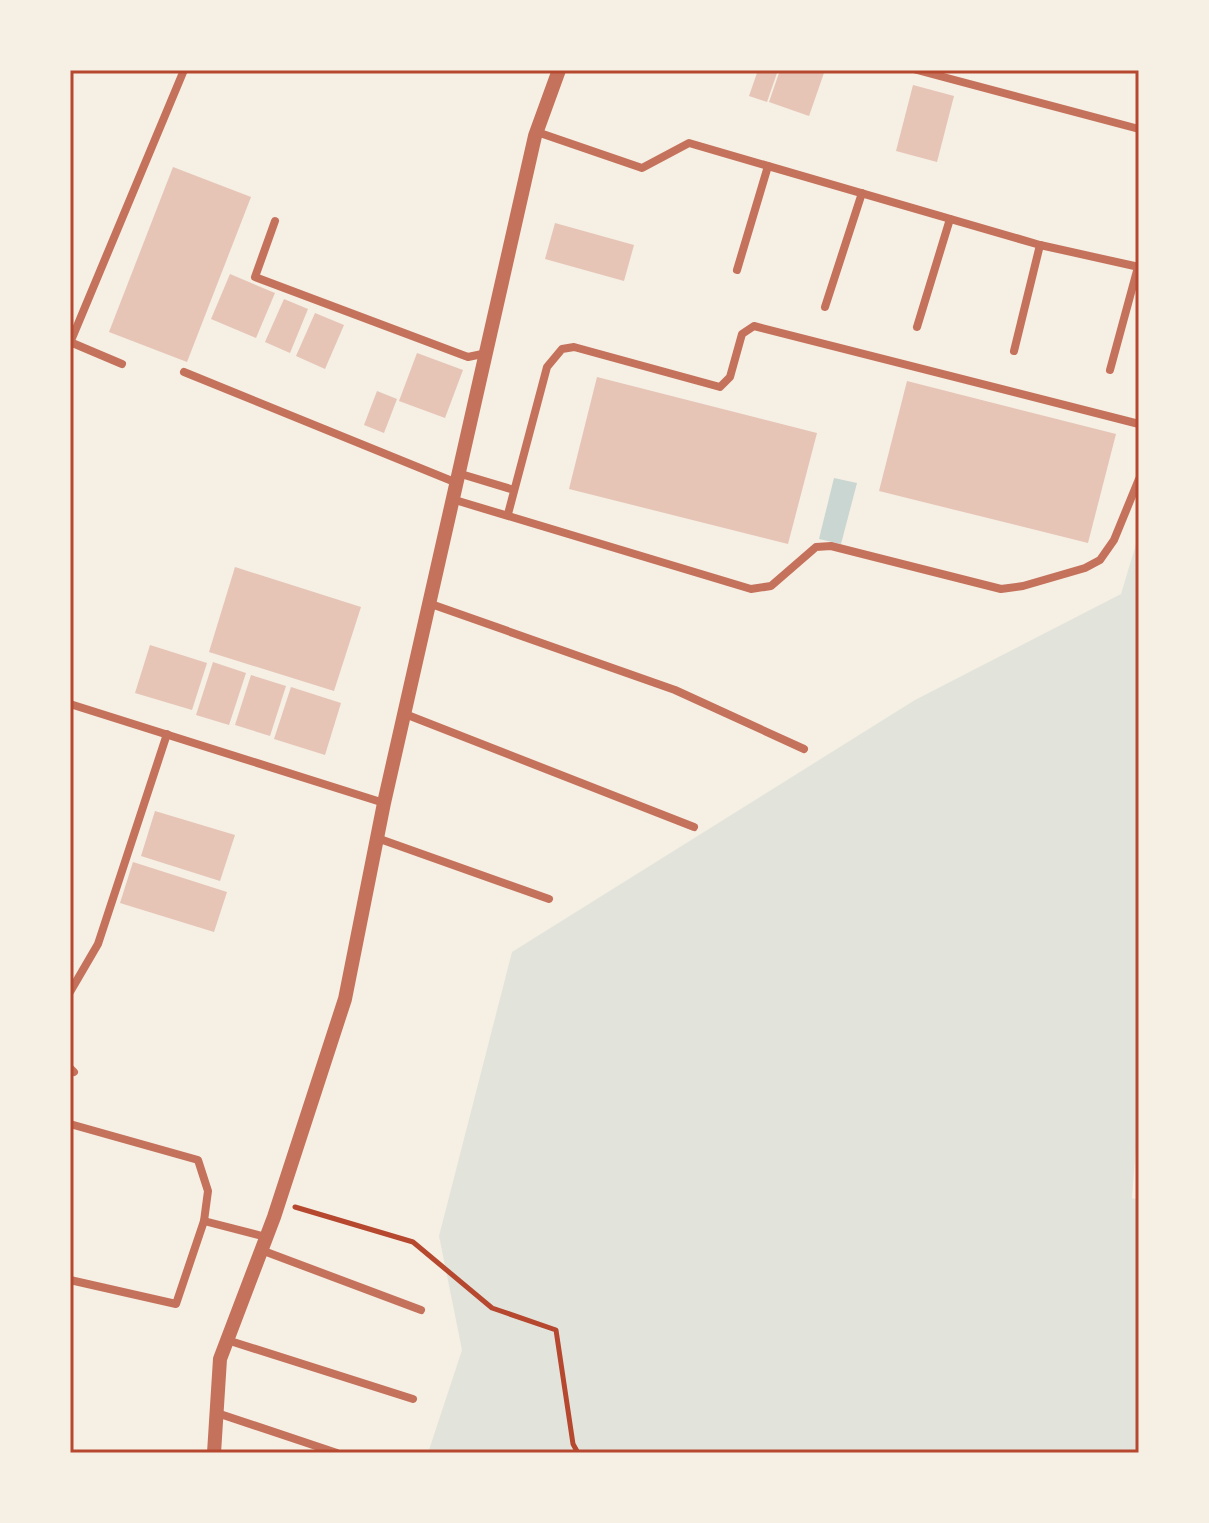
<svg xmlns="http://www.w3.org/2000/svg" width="1209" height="1523" viewBox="0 0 1209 1523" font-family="Jost,sans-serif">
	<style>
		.green { fill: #e2e4dc }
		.water { fill: #c9d6d2 }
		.building { fill: #e6c5b7 }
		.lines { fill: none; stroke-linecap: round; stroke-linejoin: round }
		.path { stroke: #b5482f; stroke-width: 5 }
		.minor { stroke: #c5725c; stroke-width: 8 }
		.tertiary { stroke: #c5725c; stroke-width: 14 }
		.neatline { fill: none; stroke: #b5482f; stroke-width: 3 }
	</style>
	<rect width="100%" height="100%" fill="#f6efe4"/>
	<polygon class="green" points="1139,534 1139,1108 1132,1198 1139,1200 1139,1453 428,1453 462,1350 439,1236 512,952 915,700 1121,594"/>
	<polygon class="water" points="834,478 857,483 841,544 819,539"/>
	<g class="building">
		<polygon points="758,70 778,70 767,102 749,96"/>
		<polygon points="780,70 825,70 809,116 769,102"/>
		<polygon points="913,85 954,96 937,162 896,151"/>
		<polygon points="173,167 251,197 187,362 109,332"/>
		<polygon points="555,223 634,245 624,281 545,259"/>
		<polygon points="230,274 275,293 256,338 211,319"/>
		<polygon points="284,299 308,309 290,353 265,342"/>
		<polygon points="315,313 344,325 325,369 296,356"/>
		<polygon points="417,353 463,370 445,418 399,401"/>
		<polygon points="597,377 817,433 788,544 569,489"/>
		<polygon points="907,381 1116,434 1088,543 879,491"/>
		<polygon points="377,391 397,399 384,433 364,425"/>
		<polygon points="235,567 361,607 334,691 209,652"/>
		<polygon points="150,645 207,663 192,710 135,693"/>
		<polygon points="213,662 246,673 229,725 196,715"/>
		<polygon points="251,675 286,686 270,736 235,725"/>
		<polygon points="291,687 341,703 325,755 274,739"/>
		<polygon points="155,811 235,835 220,881 141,856"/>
		<polygon points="133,862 227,892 214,932 120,903"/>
	</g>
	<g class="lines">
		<polyline class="path" points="295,1207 413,1242 492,1308 556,1330 573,1444 578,1453"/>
		<g class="minor">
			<polyline points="917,70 1139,129"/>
			<polyline points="537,132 642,168 689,143 1040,245 1139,267"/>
			<polyline points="275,221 255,277 468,357 487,353"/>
			<polyline points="737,270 768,166"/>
			<polyline points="825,307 862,193"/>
			<polyline points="917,327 950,219"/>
			<polyline points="70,342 122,364"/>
			<polyline points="70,343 184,70"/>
			<polyline points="1014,351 1040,245"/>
			<polyline points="1110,370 1138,267"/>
			<polyline points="184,372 457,483"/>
			<polyline points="461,474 514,490"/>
			<polyline points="455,500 751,589 771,586 816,547 831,546 1001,589 1023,586 1085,568 1100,560 1114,540 1139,479"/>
			<polyline points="508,514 547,367 562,349 574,347 720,387 730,377 742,334 754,326 1139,424"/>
			<polyline points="431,604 675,690 804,749"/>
			<polyline points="70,704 384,803"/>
			<polyline points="405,714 694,827"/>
			<polyline points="377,838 549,899"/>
			<polyline points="70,992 98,944 167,734"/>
			<polyline points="70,1068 74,1072"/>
			<polyline points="70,1124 198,1160 208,1191 204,1221 176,1304 70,1280"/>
			<polyline points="204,1221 266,1237"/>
			<polyline points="261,1250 421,1310"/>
			<polyline points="227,1340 413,1399"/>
			<polyline points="217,1413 337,1453"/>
		</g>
		<polyline class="tertiary" points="214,1453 220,1359 274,1217 345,999 384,803 535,136 559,70"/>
	</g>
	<rect width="1209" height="1523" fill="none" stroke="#f6efe4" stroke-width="144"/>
	<rect x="72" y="72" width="1065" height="1379" class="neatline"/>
</svg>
